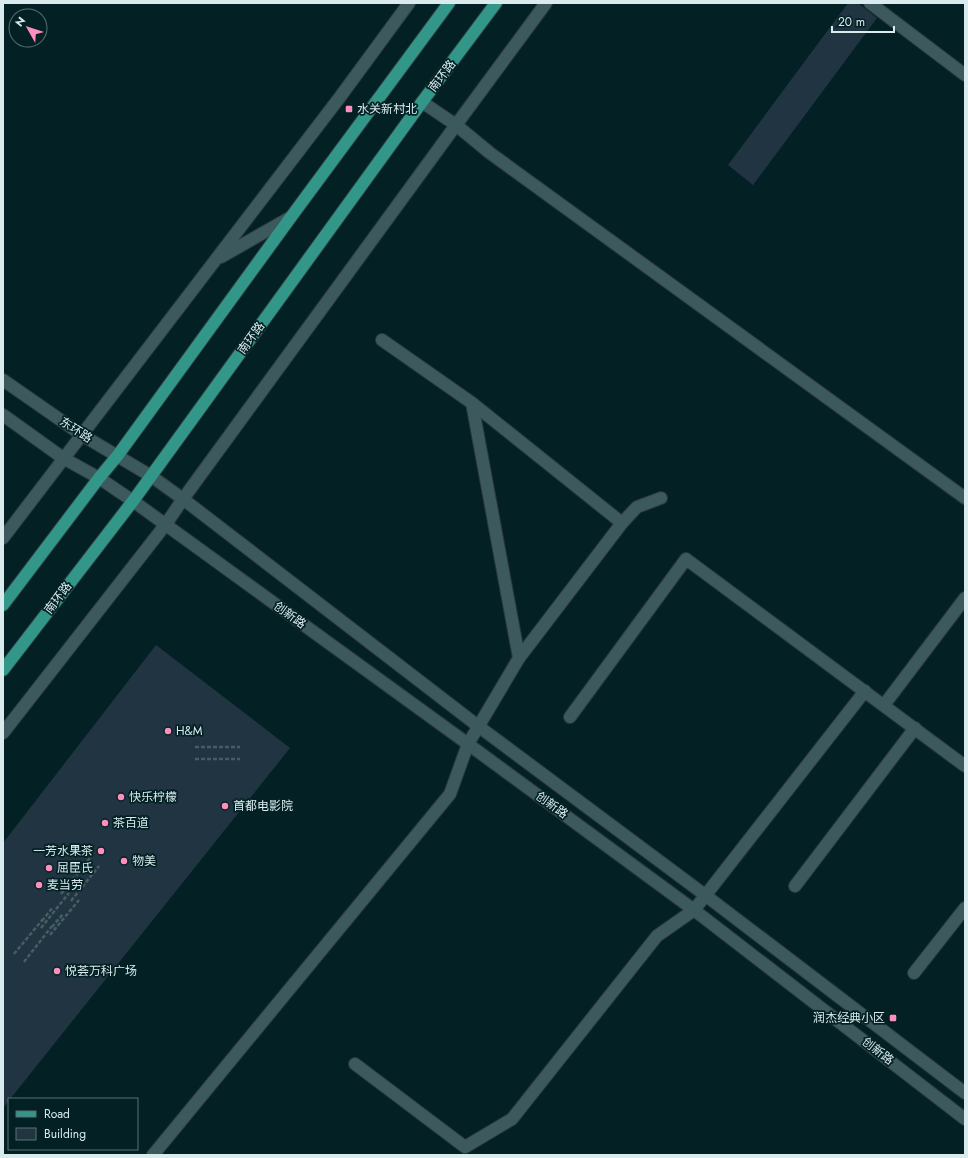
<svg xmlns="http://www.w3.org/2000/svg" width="968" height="1158" viewBox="0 0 968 1158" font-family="Jost,'Noto Sans SC',sans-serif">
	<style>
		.building { fill: #203441 }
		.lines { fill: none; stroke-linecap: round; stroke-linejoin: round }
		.minor-casing { stroke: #2c373a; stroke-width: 14 }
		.major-casing { stroke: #2c373a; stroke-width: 14 }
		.path { stroke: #445e62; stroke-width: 2.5; stroke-dasharray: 4 2; stroke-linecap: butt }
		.minor { stroke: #3c5a5e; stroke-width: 12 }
		.major { stroke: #329689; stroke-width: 12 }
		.poi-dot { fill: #fe8ebc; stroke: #032125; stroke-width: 1.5 }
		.labels { text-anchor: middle; stroke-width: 3.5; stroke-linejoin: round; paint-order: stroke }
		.street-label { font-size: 12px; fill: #daebed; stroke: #032125 }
		.poi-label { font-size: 12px; fill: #daebed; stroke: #032125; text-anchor: start }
	</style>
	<rect width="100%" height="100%" fill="#032125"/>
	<g class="building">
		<polygon points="848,3 858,3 877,18 753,185 728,165"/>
		<polygon points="156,645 290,748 3,1108 3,843"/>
	</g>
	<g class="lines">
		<g class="minor-casing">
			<g id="minor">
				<polyline points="870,3 965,75"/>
				<polyline points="422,102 456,125 490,153 965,498"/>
				<polyline points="221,257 291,217"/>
				<polyline points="382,340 472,403 622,523"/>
				<polyline points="3,380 82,435 151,476 183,499 478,726 705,895 965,1093"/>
				<polyline points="3,415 63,458 99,478 133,501 468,744 694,910 965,1119"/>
				<polyline points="3,538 340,97 409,3"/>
				<polyline points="519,658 622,523 637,507 661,498"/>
				<polyline points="884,705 965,598"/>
				<polyline points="570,717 686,559 965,766"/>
				<polyline points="3,733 166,524 183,499 456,125 546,3"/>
				<polyline points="795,886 915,728"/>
				<polyline points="914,973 965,908"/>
				<polyline points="355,1064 465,1147 512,1119 657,936 694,910 865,691"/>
				<polyline points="153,1155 450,794 468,744 519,658 472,403"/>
			</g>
		</g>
		<g class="major-casing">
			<g id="major">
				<polyline points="3,605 99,478 118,455 291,217 449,3"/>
				<polyline points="3,670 133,501 422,102 496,3"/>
			</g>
		</g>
		<g class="path">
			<polyline points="195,747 240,747"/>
			<polyline points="195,759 240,759"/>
			<polyline points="61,894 90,858"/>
			<polyline points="71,901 99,866"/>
			<polyline points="42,921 53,907"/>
			<polyline points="52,927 63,914"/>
			<polyline points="41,928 69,893"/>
			<polyline points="50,935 79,900"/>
			<polyline points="14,954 43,919"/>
			<polyline points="24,962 52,926"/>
		</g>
		<use href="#minor" class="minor"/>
		<use href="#major" class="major"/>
	</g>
	<g class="poi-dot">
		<rect x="345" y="105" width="8" height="8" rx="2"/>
		<circle cx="168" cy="731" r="4"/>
		<circle cx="121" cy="797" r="4"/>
		<circle cx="225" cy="806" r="4"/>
		<circle cx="105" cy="823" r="4"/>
		<circle cx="101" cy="851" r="4"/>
		<circle cx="124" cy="861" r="4"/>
		<circle cx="49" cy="868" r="4"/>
		<circle cx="39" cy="885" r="4"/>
		<circle cx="57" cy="971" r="4"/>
		<rect x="889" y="1014" width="8" height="8" rx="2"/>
	</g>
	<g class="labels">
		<g class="street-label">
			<text transform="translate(442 76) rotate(-53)" y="4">南环路</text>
			<text transform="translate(251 338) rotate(-54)" y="4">南环路</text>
			<text transform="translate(76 430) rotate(33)" y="4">东环路</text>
			<text transform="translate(58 598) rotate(-53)" y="4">南环路</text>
			<text transform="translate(290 615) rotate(36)" y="4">创新路</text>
			<text transform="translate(552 805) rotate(36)" y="4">创新路</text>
			<text transform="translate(878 1051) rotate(38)" y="4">创新路</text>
		</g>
		<g class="poi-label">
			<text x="357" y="113">水关新村北</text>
			<text x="176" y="735">H&amp;M</text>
			<text x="129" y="801">快乐柠檬</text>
			<text x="233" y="810">首都电影院</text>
			<text x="113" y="827">茶百道</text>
			<text x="93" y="855" text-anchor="end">一芳水果茶</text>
			<text x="132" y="865">物美</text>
			<text x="57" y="872">屈臣氏</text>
			<text x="47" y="889">麦当劳</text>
			<text x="65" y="975">悦荟万科广场</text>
			<text x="885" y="1022" text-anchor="end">润杰经典小区</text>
		</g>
	</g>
	<rect width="968" height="1158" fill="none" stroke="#daebed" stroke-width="8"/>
	<rect x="8" y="1098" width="130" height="52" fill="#032125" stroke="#597275"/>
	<rect x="16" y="1111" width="20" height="6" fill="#329689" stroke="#597275"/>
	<text x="44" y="1118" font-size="12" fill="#daebed">Road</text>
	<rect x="16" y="1128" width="20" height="12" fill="#203441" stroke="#597275"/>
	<text x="44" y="1138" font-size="12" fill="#daebed">Building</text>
	<g transform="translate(28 28) rotate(309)"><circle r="19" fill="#032125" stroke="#597275"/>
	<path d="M0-3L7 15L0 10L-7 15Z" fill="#fe8ebc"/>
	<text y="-6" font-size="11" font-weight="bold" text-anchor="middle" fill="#daebed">N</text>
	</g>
	<path d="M832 26v6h62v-6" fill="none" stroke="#daebed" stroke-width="2"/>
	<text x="838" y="26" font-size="12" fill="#daebed" stroke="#032125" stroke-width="3" paint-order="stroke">20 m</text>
</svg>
